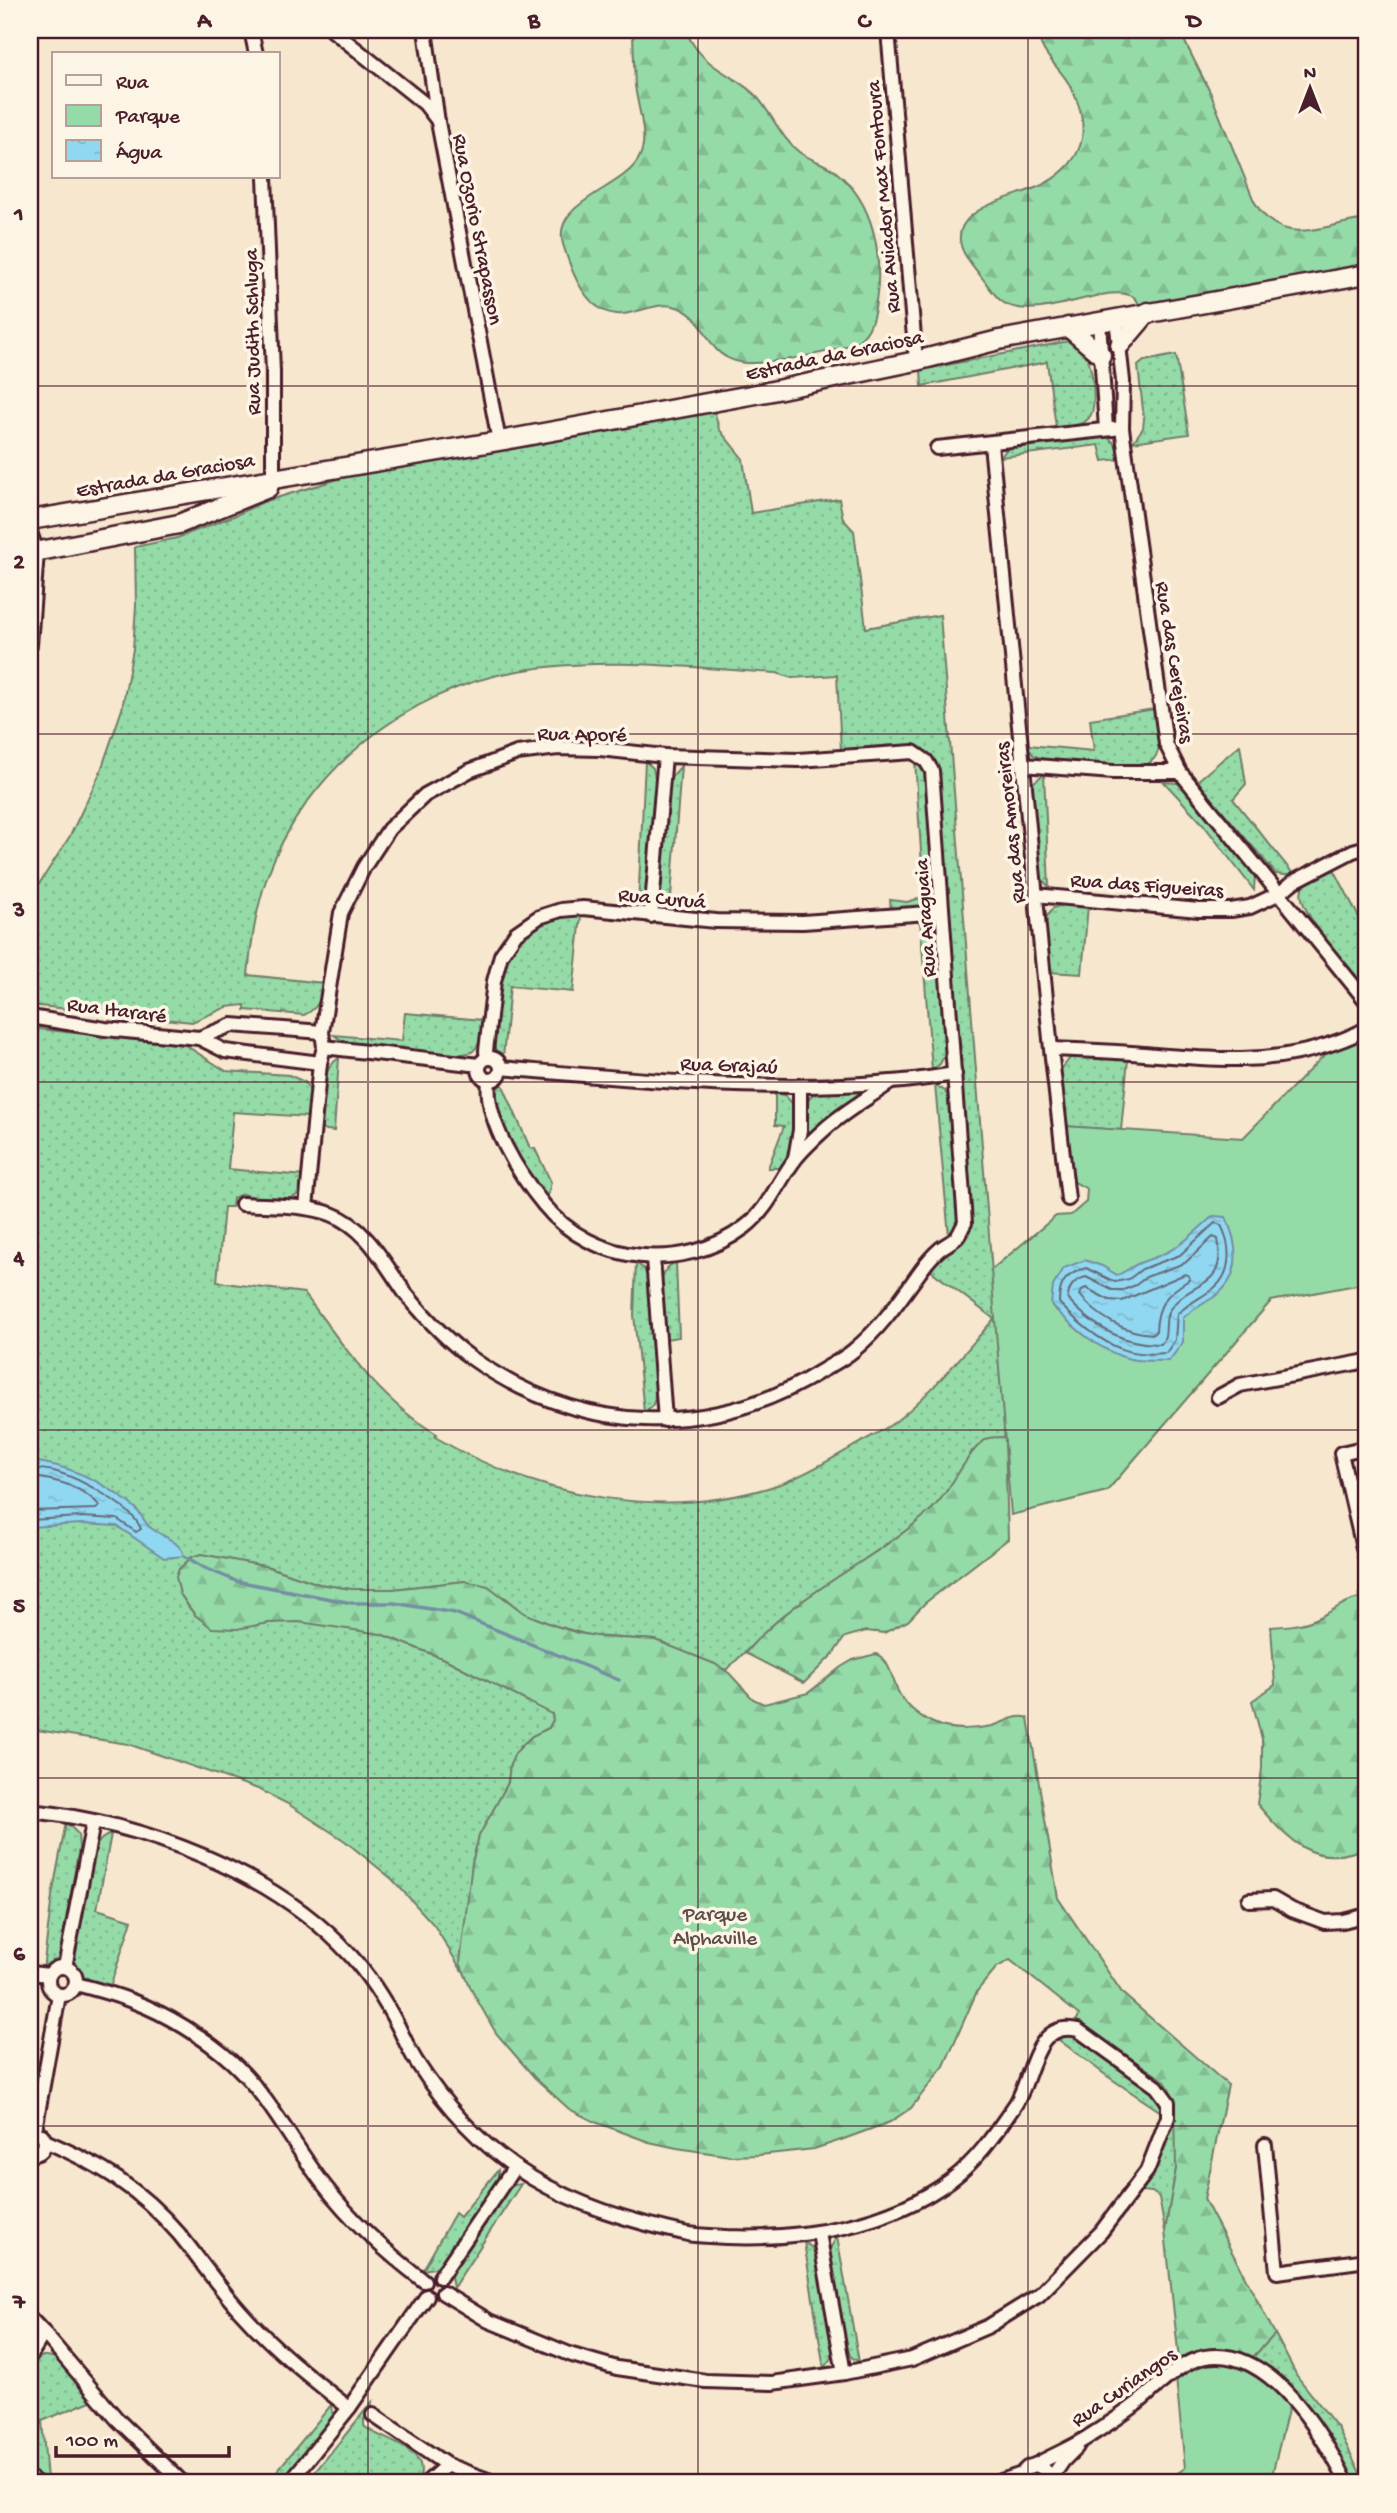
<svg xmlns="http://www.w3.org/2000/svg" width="1397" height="2513" viewBox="0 0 1397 2513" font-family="'Gochi Hand',sans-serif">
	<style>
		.grass { fill: url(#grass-dots); stroke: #707d6a; stroke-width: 2 }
		.forest { fill: url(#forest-firs); stroke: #707d6a; stroke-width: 2 }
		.green { fill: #95dba8; stroke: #707d6a; stroke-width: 2 }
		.water { fill: url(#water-ripples); stroke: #748ea2; stroke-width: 2 }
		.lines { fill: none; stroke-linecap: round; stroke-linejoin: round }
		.shore { stroke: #66697a; stroke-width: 2 }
		.stream { stroke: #748ea2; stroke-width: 3.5 }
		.minor-casing { stroke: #4a1f2b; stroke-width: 18 }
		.tertiary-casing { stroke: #4a1f2b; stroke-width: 19 }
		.secondary-casing { stroke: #4a1f2b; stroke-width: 23 }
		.minor { stroke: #fcf5e5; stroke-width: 12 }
		.tertiary { stroke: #fcf5e5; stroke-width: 14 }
		.secondary { stroke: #fcf5e5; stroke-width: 18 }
		.grid { fill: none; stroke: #4a1f2b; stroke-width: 2; stroke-opacity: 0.55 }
		.labels { text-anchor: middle; stroke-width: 7; stroke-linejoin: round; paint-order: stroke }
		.street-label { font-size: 21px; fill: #4a1f2b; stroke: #fcf5e5 }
		.park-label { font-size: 21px; fill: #5d4e4a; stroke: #fcf5e5 }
		.neatline { fill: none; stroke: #4a1f2b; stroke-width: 2.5 }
		.grid-label { font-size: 23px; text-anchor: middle; font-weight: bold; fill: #4a1f2b }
	</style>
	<defs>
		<pattern id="grass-dots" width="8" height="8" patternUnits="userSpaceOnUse" patternTransform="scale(1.75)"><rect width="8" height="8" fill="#95dba8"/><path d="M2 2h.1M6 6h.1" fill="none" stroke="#82bc91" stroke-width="1.8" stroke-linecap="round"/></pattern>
		<pattern id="forest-firs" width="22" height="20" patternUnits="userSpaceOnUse" patternTransform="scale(1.75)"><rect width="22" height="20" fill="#95dba8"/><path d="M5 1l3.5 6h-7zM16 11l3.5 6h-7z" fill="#82bc91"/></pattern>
		<pattern id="water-ripples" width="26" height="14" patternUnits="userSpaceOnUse" patternTransform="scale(1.75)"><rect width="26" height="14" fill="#90d8f1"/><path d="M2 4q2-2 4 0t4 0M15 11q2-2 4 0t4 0" fill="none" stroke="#7eb9cf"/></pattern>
	</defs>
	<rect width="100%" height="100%" fill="#f6e7ce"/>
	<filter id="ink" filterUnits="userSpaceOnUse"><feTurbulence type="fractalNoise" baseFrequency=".0143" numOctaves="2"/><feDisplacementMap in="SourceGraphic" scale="14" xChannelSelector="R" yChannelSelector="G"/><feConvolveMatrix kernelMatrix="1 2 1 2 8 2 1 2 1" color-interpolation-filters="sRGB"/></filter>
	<g filter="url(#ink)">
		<g class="grass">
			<path d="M 1069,341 C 1075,342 1079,344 1083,349 C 1092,359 1099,409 1088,419 C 1080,427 1066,426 1056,427 L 1047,362 L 922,386 L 921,370 Z"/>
			<polygon points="1176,355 1189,434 1133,442 1143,428 1144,419 1138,366 1144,361"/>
			<path d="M 714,410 L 719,429 L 743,459 L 751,513 L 839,499 L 843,519 L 854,531 L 866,628 L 940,615 L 1005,1437 L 972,1451 L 959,1476 L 938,1504 L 917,1523 L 784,1615 L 726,1670 L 655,1640 L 592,1636 L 553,1625 L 524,1613 L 506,1598 L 465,1581 L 393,1589 L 351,1589 L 319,1584 L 269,1567 L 201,1554 L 192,1557 L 179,1569 C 173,1587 184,1601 195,1615 L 256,1625 L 283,1621 L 315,1623 L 381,1634 L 447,1660 L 552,1714 L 553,1720 L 549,1728 L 532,1736 L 520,1747 L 510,1765 L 508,1783 L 479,1836 L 472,1863 L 466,1927 L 461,1952 L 462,1971 L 434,1925 L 392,1879 L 345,1841 L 288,1804 L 258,1789 L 128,1744 L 30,1729 L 30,1028 L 185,1045 L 226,1071 L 289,1075 L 305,1082 L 310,1091 L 308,1117 L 233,1112 L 228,1169 L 304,1176 L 300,1193 C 284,1206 260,1199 242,1194 L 233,1198 L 232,1207 L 224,1207 L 217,1282 L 304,1293 C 342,1344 380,1402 437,1434 L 435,1437 C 538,1498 668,1523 783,1483 C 806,1474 828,1461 849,1449 C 864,1440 881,1432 895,1422 C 932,1393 963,1354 994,1319 L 930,1270 C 943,1251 970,1242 972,1217 L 940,781 C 932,729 878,748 841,751 L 837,675 L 792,678 L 777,673 C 692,668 603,656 518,671 C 408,689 305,771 267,877 C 256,909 251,941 248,975 L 323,983 C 321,999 319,1008 304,1015 L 245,1010 L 245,1005 L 227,1007 L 192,1022 L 30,1005 L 30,898 L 70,836 L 100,773 L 122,709 L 133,649 L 136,606 L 135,547 L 177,538 L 236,515 L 263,502 L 345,477 Z"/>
			<path d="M 1100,435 C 1113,438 1118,446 1121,459 L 1103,461 L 1099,445 L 1001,457 L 1005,451 L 1015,445 Z"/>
			<path d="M 1155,709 C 1158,730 1168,758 1142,766 L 1048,761 L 1033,755 L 1027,745 L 1094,751 L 1090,719 Z"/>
			<polygon points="1240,745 1246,784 1233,799 1295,876 1276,874 1197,781"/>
			<path d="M 915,760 L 924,768 L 927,779 L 934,891 C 927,910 910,909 891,910 L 890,900 L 907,902 L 924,897 Z"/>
			<polygon points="645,761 653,768 656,782 648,889 646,897 638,906"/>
			<polygon points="681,766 670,910 661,899 661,889 669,780"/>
			<polygon points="1044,774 1049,887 1040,877 1030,795 1034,782"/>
			<polygon points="1164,782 1177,783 1186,787 1252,866 1255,874 1254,890 1203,824"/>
			<path d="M 1333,867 L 1367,933 L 1367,988 C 1352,970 1294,910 1302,889 C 1306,877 1323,872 1333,867 Z"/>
			<polygon points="1067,903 1088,905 1082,974 1048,972 1045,919 1053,908"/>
			<path d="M 581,916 L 573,992 L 510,986 L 503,1057 C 496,1053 494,1048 493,1040 C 498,976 499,918 581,916 Z"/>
			<path d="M 920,920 C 934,923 937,931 939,944 L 946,1052 L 940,1064 L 932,1070 Z"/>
			<path d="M 405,1013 L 482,1020 C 481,1030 482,1044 473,1051 C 461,1061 369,1047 348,1045 L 334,1035 L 402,1041 Z"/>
			<polygon points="1086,1055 1128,1059 1121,1130 1064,1126 1060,1071 1070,1058"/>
			<path d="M 339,1058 L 334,1131 L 320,1129 C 322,1107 318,1070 339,1058 Z"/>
			<path d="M 501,1081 L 530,1148 L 535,1149 L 551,1182 L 547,1199 C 528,1175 482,1111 501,1081 Z"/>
			<polygon points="935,1085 945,1091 950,1101 959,1221 955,1230 949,1236"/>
			<path d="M 864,1089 L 864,1095 L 802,1145 C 808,1130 805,1116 808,1101 C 812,1085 851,1090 864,1089 Z"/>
			<polygon points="775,1092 786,1096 794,1106 794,1133 783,1168 768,1168 784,1126 775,1125"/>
			<path d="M 676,1262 L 679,1337 L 665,1339 C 663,1317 650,1272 676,1262 Z"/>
			<polygon points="636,1263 644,1269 648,1278 658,1393 652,1406 644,1412 634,1315"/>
			<polygon points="66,1822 78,1834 79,1848 60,1955 55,1963 43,1970 52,1896"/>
			<path d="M 111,1834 L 97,1909 L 132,1920 L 110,1987 C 90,1980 73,1980 73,1954 L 88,1866 L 91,1866 C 93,1852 95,1839 111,1834 Z"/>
			<polygon points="1059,2034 1076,2036 1159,2096 1162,2100 1164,2114 1107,2076 1055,2037"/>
			<polygon points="1176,2117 1176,2169 1165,2231 1159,2197 1152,2192 1141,2191 1160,2157"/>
			<polygon points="498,2170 498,2178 494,2188 444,2261 434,2268 423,2270 455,2213 460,2217"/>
			<polygon points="521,2184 453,2288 451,2277 455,2267 506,2191 514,2185"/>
			<polygon points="837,2236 859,2362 850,2356 846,2348 829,2251"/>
			<polygon points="804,2242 812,2248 817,2258 832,2340 832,2358 824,2369"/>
			<path d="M 1275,2334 L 1297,2376 L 1338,2428 L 1365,2483 L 1355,2483 C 1331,2434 1300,2387 1252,2358 Z"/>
			<path d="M 43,2356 C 65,2354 80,2385 93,2400 L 42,2421 L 47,2479 L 33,2472 L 30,2467 L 30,2363 Z"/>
			<path d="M 372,2402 L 371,2412 L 364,2419 L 364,2426 C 381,2442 434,2447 418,2482 L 316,2483 L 310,2478 Z"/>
			<polygon points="331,2405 333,2416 327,2428 282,2483 267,2483"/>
		</g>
		<g class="forest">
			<path d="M 635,30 L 685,30 C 689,37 693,46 699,52 C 714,71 741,79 757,97 C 772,114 781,138 799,152 C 810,160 825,163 836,172 C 875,203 883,256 876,302 C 874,316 871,331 859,340 C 842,352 768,364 746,363 C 740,363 731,360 726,357 C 706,347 706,320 680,308 C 661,300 642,312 623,314 C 587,317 571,271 563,244 C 551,201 624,189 639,158 C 650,137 637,107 635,85 C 634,69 634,53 633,37 Z"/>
			<path d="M 1039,30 L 1179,30 L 1210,92 L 1254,201 C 1282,251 1322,224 1367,219 L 1367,274 L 1143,312 C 1141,308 1138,301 1135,298 C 1112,279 1038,324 1004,303 C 996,298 989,287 983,279 C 977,271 969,262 964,253 C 942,209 1012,199 1040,186 C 1057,178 1074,164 1080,146 C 1087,126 1079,101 1069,84 C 1059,66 1037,52 1039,30 Z"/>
			<path d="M 1005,1437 L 1008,1539 L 925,1603 L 908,1621 L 884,1633 L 866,1631 L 845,1637 L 833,1654 L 804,1683 L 745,1653 C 796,1592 874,1562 932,1509 C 951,1492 969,1446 989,1438 C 994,1437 1001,1437 1005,1437 Z"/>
			<path d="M 201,1554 L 269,1567 L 319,1584 L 351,1589 L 393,1589 L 465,1581 L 488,1586 L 524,1613 L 553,1625 L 578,1633 L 602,1637 L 655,1640 L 715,1664 L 729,1673 L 753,1699 L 764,1704 L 808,1693 L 841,1667 L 853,1660 L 876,1654 C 891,1660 892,1682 900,1695 C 909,1709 923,1719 938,1725 C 954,1731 977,1729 992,1726 C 1004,1723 1017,1713 1028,1718 L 1058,1898 L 1123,1994 L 1228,2085 L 1204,2199 L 1275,2334 L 1252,2358 C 1225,2349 1205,2349 1179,2360 L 1165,2231 L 1176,2169 L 1175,2100 L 1165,2081 L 1076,2022 L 1079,2015 L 1010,1960 L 996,1968 L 977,1991 L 944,2066 L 911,2108 L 890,2122 L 841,2140 L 814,2149 L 759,2155 L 730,2156 L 677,2148 L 649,2142 L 595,2122 L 569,2109 L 535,2078 L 496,2033 L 472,1991 L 460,1963 L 472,1863 L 479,1836 L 508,1783 L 510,1765 L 515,1753 L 532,1736 L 549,1728 L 553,1720 L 552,1714 L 447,1660 L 381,1634 L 299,1622 L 268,1623 L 237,1629 L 212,1628 L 195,1615 L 180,1594 L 176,1577 L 179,1569 L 192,1557 Z"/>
			<path d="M 1367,1570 L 1367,1847 C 1315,1871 1288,1840 1257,1804 L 1262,1769 L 1262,1739 L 1252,1701 L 1275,1685 L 1271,1627 C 1288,1626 1304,1625 1320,1617 C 1337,1609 1339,1603 1359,1598 L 1361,1581 Z"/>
		</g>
		<g class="green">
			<polygon points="1367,1034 1367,1283 1271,1301 1107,1491 1011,1515 991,1270 1056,1216 1071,1215 1086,1202 1087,1189 1071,1180 1064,1126 1243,1138 1327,1052"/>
			<path d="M 1210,2363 C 1243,2362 1268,2382 1289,2406 L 1270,2483 L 1163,2483 L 1185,2468 L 1176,2378 L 1189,2369 Z"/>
		</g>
		<g class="water">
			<path d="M 1213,1216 L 1226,1217 C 1238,1244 1243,1277 1214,1297 C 1203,1304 1193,1309 1183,1318 L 1183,1342 L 1169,1361 C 1157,1360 1142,1362 1130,1359 C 1099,1351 1073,1327 1051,1305 L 1053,1286 L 1064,1268 L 1085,1260 L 1102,1266 L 1117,1275 C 1126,1272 1133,1265 1142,1262 C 1179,1250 1185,1241 1213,1216 Z"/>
			<path d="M 30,1461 C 69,1465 104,1482 134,1507 C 142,1514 144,1523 151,1528 C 163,1537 180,1541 184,1556 L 164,1558 L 117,1526 L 81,1524 L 30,1527 Z"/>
		</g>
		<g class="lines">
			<g class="shore">
				<path d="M 1215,1223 L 1221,1225 C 1232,1247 1233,1276 1210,1291 C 1198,1299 1188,1304 1177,1314 L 1175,1340 L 1166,1353 C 1155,1354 1142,1354 1132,1352 C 1104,1346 1078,1323 1059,1303 C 1059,1282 1066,1274 1086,1268 L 1115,1282 L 1129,1279 L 1142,1269 L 1180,1255 Z"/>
				<path d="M 1213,1237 L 1218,1239 C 1227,1291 1192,1278 1170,1309 C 1162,1320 1170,1333 1161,1344 C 1123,1345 1093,1327 1068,1299 C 1068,1287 1074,1280 1086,1277 L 1112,1290 L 1123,1290 L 1136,1285 L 1146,1277 L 1185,1263 Z"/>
				<path d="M 1185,1274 L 1189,1276 L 1189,1280 C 1166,1294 1157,1304 1156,1331 L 1153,1334 C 1125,1333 1097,1317 1080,1295 L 1082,1290 L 1086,1288 L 1109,1300 L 1122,1301 Z"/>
				<path d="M 30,1468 C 39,1469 48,1469 57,1472 C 79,1478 133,1507 141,1529 L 136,1532 L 117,1519 L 81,1517 L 30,1520"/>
				<path d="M 30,1477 C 55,1479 82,1486 100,1506 L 96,1509 L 30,1511"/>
			</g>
			<polyline class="stream" points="184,1556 205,1568 236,1581 352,1603 394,1603 455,1613 619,1680"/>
			<g class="minor-casing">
				<g id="minor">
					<polyline points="251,30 256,54"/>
					<polyline points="332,30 425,104 438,121"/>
					<polyline points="425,30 438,122 499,441"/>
					<polyline points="888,30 916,361"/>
					<polyline points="265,177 273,372 273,484"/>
					<polyline points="1116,318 1123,381 1122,428 1166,744 1180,772 1367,1002"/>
					<polyline points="1099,321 1106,429"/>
					<polyline points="991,444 1051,1049 1068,1199"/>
					<polyline points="937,448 1122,428"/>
					<polyline points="30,532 37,552 30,645"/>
					<polyline points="1023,765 1113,772 1180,772"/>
					<polyline points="1035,895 1199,910 1231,910 1250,907 1280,893 1293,882 1353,851 1367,847"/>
					<polyline points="651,916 665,756"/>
					<polyline points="30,1017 105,1029 199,1038 225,1051 320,1063"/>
					<polyline points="199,1038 232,1025 322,1032"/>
					<polyline points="324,1047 479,1065"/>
					<path d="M 1051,1049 C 1078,1050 1105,1051 1131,1053 C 1198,1058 1263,1067 1328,1045 C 1342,1040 1355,1036 1367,1028"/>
					<circle cx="490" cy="1069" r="11"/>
					<polyline points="487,1058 486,1051 494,981 501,955 516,933 539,917 561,910 583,908 716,921 803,922 942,912"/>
					<path d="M 501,1068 C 630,1079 762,1093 891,1082 C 912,1081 934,1077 955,1074"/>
					<path d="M 489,1081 C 484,1120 520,1176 544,1205 C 593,1265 684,1273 745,1227 C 769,1209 778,1181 796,1158 C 804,1148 816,1137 826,1128 C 845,1111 870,1097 891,1082"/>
					<polyline points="795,1158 800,1130 800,1086"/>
					<path d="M 242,1204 C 270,1206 304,1204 331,1214 C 367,1227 385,1265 406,1294 C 425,1317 446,1340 470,1357 C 578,1434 710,1441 823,1370 C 833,1364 845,1358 854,1350 C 882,1327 901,1298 922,1269 C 927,1262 933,1255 940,1249 C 945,1245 952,1242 957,1237 C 960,1234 962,1227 965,1223 L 932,771 L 926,761 L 913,752 L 798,760 L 665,756 L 600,749 L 558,748 L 517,753 L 469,771 L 425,795 L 389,829 L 364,867 L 341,913 L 322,1032 L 324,1047 L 320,1063 L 306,1208"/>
					<polyline points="653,1258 665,1420"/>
					<polyline points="1218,1397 1240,1385 1367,1361"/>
					<polyline points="1367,1447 1341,1453 1367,1565"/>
					<path d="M 30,1811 C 141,1822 275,1872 351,1956 C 370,1977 385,2001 398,2026 C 404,2038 409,2050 416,2061 C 486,2170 566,2207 688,2234 C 701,2236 715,2236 727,2237 C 803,2240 889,2226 951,2180 C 978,2160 996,2132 1015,2105 C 1033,2078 1034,2019 1078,2030 L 1157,2087 L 1168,2102 L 1168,2117 L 1147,2171 L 1101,2232 L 1039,2295 L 989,2326 L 912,2359 L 844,2373 L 772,2383 L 705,2381 L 617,2368 L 572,2355 L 489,2321 L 443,2293"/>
					<polyline points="1249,1900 1273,1899 1292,1910 1325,1922 1343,1921 1367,1915"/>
					<circle cx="62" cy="1981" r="14"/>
					<polyline points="65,1967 93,1823"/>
					<polyline points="30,1973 49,1975"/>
					<path d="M 76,1984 C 95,1989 114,1994 132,2001 C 167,2014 204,2037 232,2062 C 270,2097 293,2145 324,2185 C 353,2223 387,2253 424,2281"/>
					<polyline points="35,2130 59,1995"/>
					<path d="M 45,2141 C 101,2165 139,2188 179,2234 C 200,2260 219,2288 242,2313 C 275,2350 311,2378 349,2408"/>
					<polyline points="1265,2145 1277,2272 1367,2260"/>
					<path d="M 30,2154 C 39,2155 45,2150 45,2141 L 42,2135"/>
					<polyline points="819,2233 844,2373"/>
					<polyline points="440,2277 514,2168"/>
					<polyline points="30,2318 44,2333 30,2356"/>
					<polyline points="44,2333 117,2419 183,2483"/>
					<polyline points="373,2415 447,2465 496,2483"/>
					<path d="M 1035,2465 C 1053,2455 1074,2447 1091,2435 C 1107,2425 1124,2414 1139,2402 C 1159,2386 1179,2362 1205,2357 C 1270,2345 1323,2435 1347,2483"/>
					<polyline points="289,2483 349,2408 427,2296"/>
					<polyline points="426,2483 447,2465"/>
					<polyline points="995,2483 1022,2474"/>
					<path d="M 1022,2483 C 1020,2473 1025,2467 1035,2465 C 1045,2467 1050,2473 1048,2483"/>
					<polyline points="1048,2483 1063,2461 1077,2447"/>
				</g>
			</g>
			<g class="tertiary-casing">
				<polyline id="tertiary" points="30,2479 36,2483"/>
			</g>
			<g class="secondary-casing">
				<g id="secondary">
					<polyline points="1068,327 1101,355"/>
					<polyline points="1120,345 1148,312"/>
					<polyline points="30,520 499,441 767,392 916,361 999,340 1367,274"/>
					<polyline points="30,553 179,524 268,488"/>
				</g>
			</g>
			<use href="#minor" class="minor"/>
			<use href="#tertiary" class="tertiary"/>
			<use href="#secondary" class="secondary"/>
		</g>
	</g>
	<path class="grid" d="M 368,30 L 368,2483M 698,30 L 698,2483M 1028,30 L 1028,2483M 30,386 L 1367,386M 30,734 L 1367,734M 30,1082 L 1367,1082M 30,1430 L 1367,1430M 30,1778 L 1367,1778M 30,2126 L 1367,2126"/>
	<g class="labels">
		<g class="street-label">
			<text transform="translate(882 197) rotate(-95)" y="7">Rua Aviador Max Fontoura</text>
			<text transform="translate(479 229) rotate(79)" y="7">Rua Ozorio Strapasson</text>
			<text transform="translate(251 332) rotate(-91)" y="7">Rua Judith Schluga</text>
			<text transform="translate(834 354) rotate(-12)" y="7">Estrada da Graciosa</text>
			<text transform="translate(165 474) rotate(-10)" y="7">Estrada da Graciosa</text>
			<text transform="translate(1176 662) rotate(81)" y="7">Rua das Cerejeiras</text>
			<text transform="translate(582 733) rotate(1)" y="7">Rua Aporé</text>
			<text transform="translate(1009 823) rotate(-96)" y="7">Rua das Amoreiras</text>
			<text transform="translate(1147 884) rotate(4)" y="7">Rua das Figueiras</text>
			<text transform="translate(662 897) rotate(5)" y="7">Rua Curuá</text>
			<text transform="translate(924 918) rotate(-94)" y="7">Rua Araguaia</text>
			<text transform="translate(117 1009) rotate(7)" y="7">Rua Itararé</text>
			<text transform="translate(729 1064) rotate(2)" y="7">Rua Grajaú</text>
			<text transform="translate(1123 2386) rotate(-35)" y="7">Rua Curiangos</text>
		</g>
		<g class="park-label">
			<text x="715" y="1920">Parque<tspan x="715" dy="24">Alphaville</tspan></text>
		</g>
	</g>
	<rect width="1397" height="2513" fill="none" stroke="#fcf5e5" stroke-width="77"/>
	<rect x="52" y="52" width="228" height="126" fill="#fcf5e5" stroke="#b59f9b" stroke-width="2"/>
	<rect x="66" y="75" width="35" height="10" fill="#fcf5e5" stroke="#b59f9b" stroke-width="2"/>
	<text x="116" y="88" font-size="21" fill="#4a1f2b">Rua</text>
	<rect x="66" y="105" width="35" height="21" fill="#95dba8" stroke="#b59f9b" stroke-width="2"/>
	<text x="116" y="122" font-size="21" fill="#4a1f2b">Parque</text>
	<rect x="66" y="140" width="35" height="21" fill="url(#water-ripples)" stroke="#b59f9b" stroke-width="2"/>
	<text x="116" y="158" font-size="21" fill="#4a1f2b">Água</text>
	<g transform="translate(1310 88)" stroke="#fcf5e5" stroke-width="5" paint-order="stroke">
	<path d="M0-5L12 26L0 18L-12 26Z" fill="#4a1f2b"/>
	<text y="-10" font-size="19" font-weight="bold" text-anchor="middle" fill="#4a1f2b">N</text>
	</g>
	<path d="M56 2446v10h173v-10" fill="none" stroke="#4a1f2b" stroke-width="3.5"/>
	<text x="66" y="2446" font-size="21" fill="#4a1f2b" stroke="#fcf5e5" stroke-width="5" paint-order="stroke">100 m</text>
	<rect x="38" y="38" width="1320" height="2436" class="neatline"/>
	<g class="grid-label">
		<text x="204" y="27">A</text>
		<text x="534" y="27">B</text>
		<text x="864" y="27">C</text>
		<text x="1194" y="27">D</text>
		<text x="19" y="220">1</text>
		<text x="19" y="568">2</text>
		<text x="19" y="916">3</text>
		<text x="19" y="1264">4</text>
		<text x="19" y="1612">5</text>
		<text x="19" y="1960">6</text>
		<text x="19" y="2308">7</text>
	</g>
</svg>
